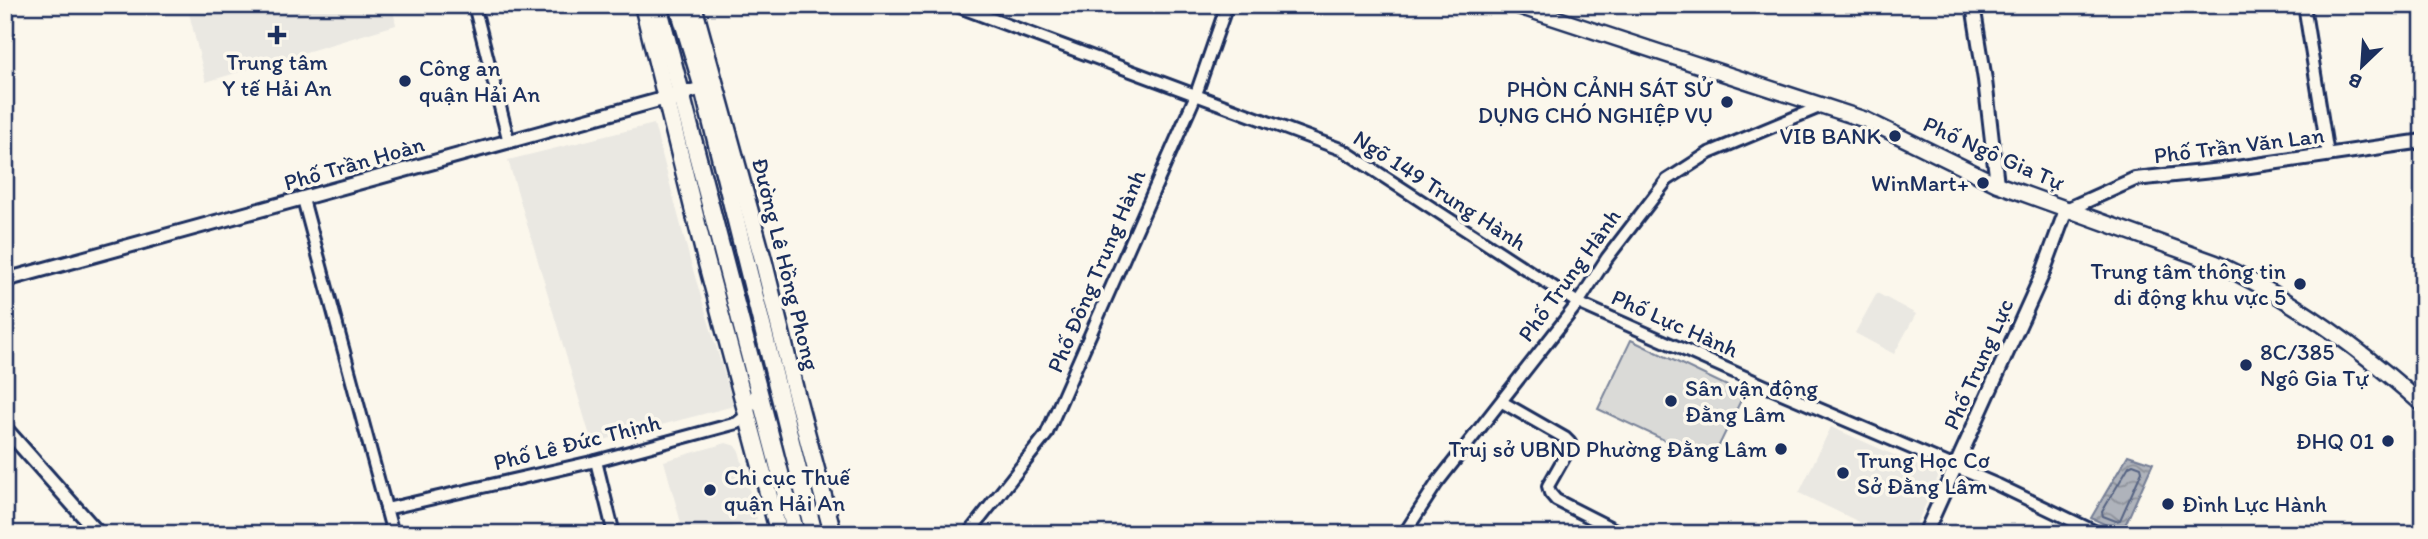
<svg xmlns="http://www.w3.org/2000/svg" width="2428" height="539" viewBox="0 0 2428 539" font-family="Itim,sans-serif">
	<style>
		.built { fill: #eae8e2 }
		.garden { fill: #dadad7; stroke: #7a849a; stroke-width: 2 }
		.water { fill: url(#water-waves); stroke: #747e96; stroke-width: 2 }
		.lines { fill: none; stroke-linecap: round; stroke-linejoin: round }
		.shore { stroke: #566483; stroke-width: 2 }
		.minor-casing { stroke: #1b2f5e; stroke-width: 16 }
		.tertiary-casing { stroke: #1b2f5e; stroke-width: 18 }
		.secondary-casing { stroke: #1b2f5e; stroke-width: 19 }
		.primary-casing { stroke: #1b2f5e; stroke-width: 21 }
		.minor { stroke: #fbf7ec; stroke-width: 10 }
		.tertiary { stroke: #fbf7ec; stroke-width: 12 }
		.secondary { stroke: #fbf7ec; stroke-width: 14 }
		.primary { stroke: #fbf7ec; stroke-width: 16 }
		.poi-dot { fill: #1b2f5e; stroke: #fbf7ec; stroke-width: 2.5 }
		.labels { text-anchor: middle; stroke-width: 7; stroke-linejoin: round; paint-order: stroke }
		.poi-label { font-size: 23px; fill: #1b2f5e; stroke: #fbf7ec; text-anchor: start }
		.street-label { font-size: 23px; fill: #1b2f5e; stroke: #fbf7ec }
	</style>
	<defs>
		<pattern id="water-waves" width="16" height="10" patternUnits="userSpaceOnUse" patternTransform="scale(1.75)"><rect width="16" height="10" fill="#afb3bb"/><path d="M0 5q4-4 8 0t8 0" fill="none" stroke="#8e929b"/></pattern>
	</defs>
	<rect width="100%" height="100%" fill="#fbf7ec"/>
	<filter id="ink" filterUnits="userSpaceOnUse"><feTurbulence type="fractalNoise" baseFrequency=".0143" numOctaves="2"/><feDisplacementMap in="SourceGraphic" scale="14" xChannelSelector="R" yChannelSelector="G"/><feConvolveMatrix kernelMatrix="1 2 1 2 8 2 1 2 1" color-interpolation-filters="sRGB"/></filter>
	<g filter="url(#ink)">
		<g class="built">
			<polygon points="187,5 392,5 396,25 206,82"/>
			<polygon points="654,124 690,260 734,406 592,443 508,160"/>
			<polygon points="1877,293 1916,314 1894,354 1855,333"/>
			<polygon points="1831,427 1939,475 1912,534 1884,534 1799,493"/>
			<polygon points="726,443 736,446 739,451 757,519 705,534 684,534 664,461"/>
		</g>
		<polygon class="garden" points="1631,340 1744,394 1711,462 1598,409"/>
		<polygon class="water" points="2128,455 2153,463 2122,532 2091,518"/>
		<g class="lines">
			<polygon class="shore" points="2133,464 2141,467 2142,471 2120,520 2116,521 2103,516 2102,512 2129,466"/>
			<g class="minor-casing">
				<g id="minor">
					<polyline points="474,5 509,142"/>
					<polyline points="954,5 1343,150 1578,303 1770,388 1998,485 2100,534"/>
					<polyline points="2304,5 2328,155"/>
					<polyline points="303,199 393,534"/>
					<polyline points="1502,402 1565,438 1570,443 1569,449 1548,486 1550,493 1556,500 1623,534"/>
					<polyline points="596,461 614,534"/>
					<polyline points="386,509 596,461 737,423 747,415 757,389"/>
					<polyline points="968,534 1046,435 1195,97 1227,5"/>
					<polyline points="1404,534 1437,483 1578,303 1607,258 1667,180 1709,153 1822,106"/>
				</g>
			</g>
			<g class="tertiary-casing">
				<g id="tertiary">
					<polyline points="1973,5 1985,80 1997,184"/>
					<polyline points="5,280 710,86"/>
					<polyline points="5,428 99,534"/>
					<polyline points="1925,534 2042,275 2066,210 2135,179 2222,170 2423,141"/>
				</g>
			</g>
			<g class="secondary-casing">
				<path id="secondary" d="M 1515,5 L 1866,120 L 1997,184 L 2216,263 C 2293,299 2360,348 2423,405"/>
			</g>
			<g class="primary-casing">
				<g id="primary">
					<polyline points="643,5 705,256 779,534"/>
					<polyline points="658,5 796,534"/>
					<polyline points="678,5 703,88 814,534"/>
					<polyline points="693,5 764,263 795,390 833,534"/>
				</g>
			</g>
			<use href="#minor" class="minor"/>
			<use href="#tertiary" class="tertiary"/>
			<use href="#secondary" class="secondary"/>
			<use href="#primary" class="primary"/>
		</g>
	</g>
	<g class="poi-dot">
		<path d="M273.5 24.5h7v7h7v7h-7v7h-7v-7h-7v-7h7z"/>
		<circle cx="405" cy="81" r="7"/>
		<circle cx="1727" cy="102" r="7"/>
		<circle cx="1895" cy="136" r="7"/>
		<circle cx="1983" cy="183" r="7"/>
		<circle cx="2300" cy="284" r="7"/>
		<circle cx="2246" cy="365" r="7"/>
		<circle cx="1671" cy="401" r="7"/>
		<circle cx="2388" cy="441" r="7"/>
		<circle cx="1781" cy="449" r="7"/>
		<circle cx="1843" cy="473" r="7"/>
		<circle cx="710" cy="490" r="7"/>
		<circle cx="2168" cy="504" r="7"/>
	</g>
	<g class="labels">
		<g class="poi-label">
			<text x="277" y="70" text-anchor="middle">Trung tâm<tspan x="277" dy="26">Y tế Hải An</tspan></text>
			<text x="419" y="76">Công an<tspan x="419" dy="26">quận Hải An</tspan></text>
			<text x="1713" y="97" text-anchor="end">PHÒN CẢNH SÁT SỬ<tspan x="1713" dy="26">DỤNG CHÓ NGHIỆP VỤ</tspan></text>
			<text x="1881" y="144" text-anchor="end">VIB BANK</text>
			<text x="1969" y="191" text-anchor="end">WinMart+</text>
			<text x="2286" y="279" text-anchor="end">Trung tâm thông tin<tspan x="2286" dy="26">di động khu vực 5</tspan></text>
			<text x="2260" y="360">8C/385<tspan x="2260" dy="26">Ngô Gia Tự</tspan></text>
			<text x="1685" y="396">Sân vận động<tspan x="1685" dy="26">Đằng Lâm</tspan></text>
			<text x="2374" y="449" text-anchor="end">ĐHQ 01</text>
			<text x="1767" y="457" text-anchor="end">Truj sở UBND Phường Đằng Lâm</text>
			<text x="1857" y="468">Trung Học Cơ<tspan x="1857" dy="26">Sở Đằng Lâm</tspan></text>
			<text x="724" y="485">Chi cục Thuế<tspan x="724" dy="26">quận Hải An</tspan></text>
			<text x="2182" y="512">Đình Lực Hành</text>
		</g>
		<g class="street-label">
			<text transform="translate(2239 145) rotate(-7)" y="8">Phố Trần Văn Lan</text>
			<text transform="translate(1994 153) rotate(24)" y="8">Phố Ngô Gia Tự</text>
			<text transform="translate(354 163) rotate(-16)" y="8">Phố Trần Hoàn</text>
			<text transform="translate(1440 190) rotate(33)" y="8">Ngõ 149 Trung Hành</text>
			<text transform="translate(786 264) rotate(76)" y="8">Đường Lê Hồng Phong</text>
			<text transform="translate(1096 271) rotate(-67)" y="8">Phố Đông Trung Hành</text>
			<text transform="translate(1569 275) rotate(-54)" y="8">Phố Trung Hành</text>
			<text transform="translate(1675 323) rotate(24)" y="8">Phố Lực Hành</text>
			<text transform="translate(1978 364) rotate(-66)" y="8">Phố Trung Lực</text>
			<text transform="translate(577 442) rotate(-14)" y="8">Phố Lê Đức Thịnh</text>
		</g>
	</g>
	<rect width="2428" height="539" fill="none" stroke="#fbf7ec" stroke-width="28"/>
	<rect x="14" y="14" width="2400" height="511" fill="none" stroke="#1b2f5e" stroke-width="2.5" filter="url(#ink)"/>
	<g transform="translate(2362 66) rotate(205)" stroke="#fbf7ec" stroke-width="5" paint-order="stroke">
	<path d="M0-5L12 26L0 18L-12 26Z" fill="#1b2f5e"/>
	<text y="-10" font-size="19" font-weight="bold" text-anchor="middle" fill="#1b2f5e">B</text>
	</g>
</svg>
